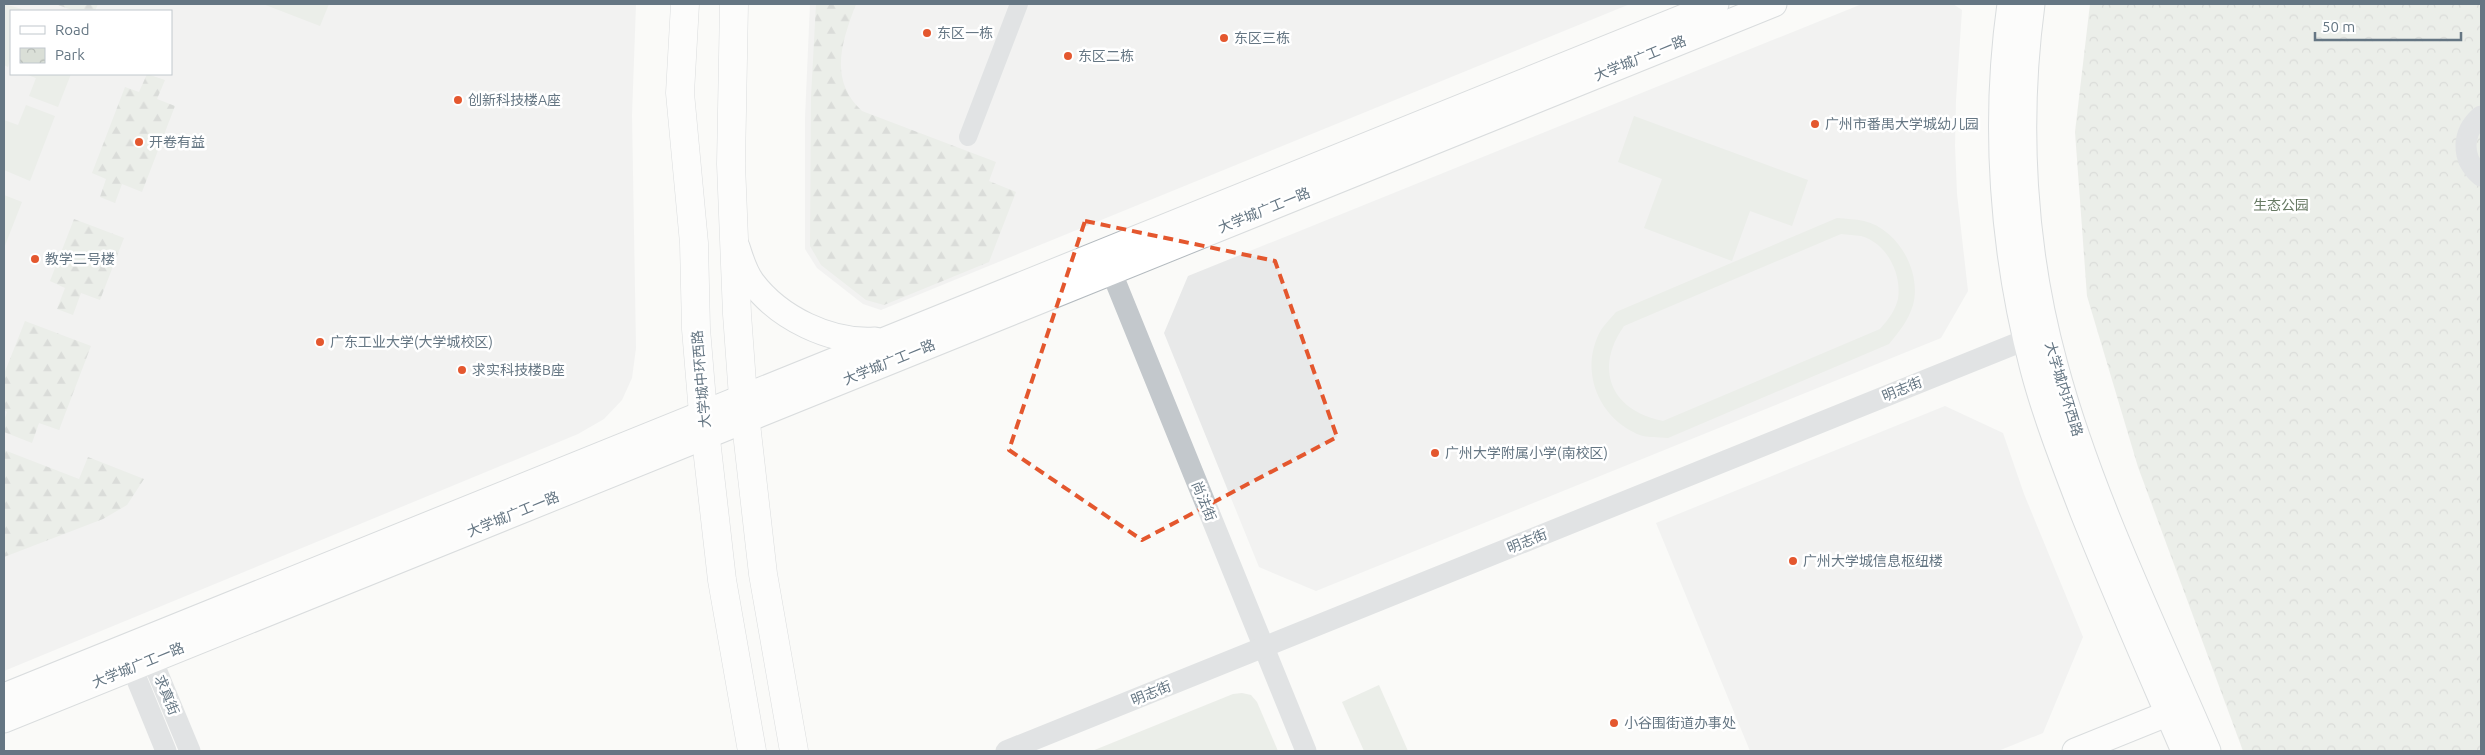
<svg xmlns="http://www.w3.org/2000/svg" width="2485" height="755" viewBox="0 0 2485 755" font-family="Ubuntu,'Noto Sans SC',sans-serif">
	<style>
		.built { fill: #e8e9e9; fill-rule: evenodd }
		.grass { fill: #dadfd7; fill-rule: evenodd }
		.forest { fill: url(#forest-firs) }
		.park { fill: url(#park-crowns) }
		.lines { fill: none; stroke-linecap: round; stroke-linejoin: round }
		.secondary-casing { stroke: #b3babf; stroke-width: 27 }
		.primary-casing { stroke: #b5babe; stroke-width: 29 }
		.minor { stroke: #c3c8cc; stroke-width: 18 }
		.tertiary { stroke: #c3c8cc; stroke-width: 21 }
		.secondary { stroke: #fff; stroke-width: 25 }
		.primary { stroke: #fff; stroke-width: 28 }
		.marked { fill: none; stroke: #e4572e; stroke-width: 4; stroke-dasharray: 10 6; stroke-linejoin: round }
		.poi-dot { fill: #e4572e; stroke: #fff; stroke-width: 2 }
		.labels { text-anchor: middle; stroke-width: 5; stroke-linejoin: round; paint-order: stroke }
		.poi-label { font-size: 14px; fill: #657683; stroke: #fff; text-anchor: start }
		.street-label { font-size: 14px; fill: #657683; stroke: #fff }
		.park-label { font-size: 14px; fill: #687a64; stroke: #fff }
	</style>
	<defs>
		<pattern id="forest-firs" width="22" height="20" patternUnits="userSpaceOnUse" patternTransform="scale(1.25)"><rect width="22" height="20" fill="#dadfd7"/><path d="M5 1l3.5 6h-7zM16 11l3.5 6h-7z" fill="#b4b9b4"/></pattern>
		<pattern id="park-crowns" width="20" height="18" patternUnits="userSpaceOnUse" patternTransform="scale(1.25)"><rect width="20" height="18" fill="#dadfd7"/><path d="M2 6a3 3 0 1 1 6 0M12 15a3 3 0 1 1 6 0" fill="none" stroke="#b4b9b4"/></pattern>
	</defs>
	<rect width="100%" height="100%" fill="#fafaf8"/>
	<g class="built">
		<path d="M 4,4 L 636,4 L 632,115 L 636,348 L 632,378 L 622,400 L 604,419 L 578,434 L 4,671 ZM 11,11 L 171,11 L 171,74 L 11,74 Z"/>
		<polygon points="810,4 1630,4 881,310 863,304 817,268 805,249 805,118"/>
		<polygon points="1862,4 1953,4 1962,10 1956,100 1955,146 1957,194 1968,291 1941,338 1316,591 1259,567 1164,333 1188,276"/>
		<polygon points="1945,406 2003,433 2024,494 2083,637 2043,733 1998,751 1750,751 1656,523"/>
	</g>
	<g class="grass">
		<polygon points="4,4 29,11 11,11 11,57 8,67 4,65"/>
		<polygon points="263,4 329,4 320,26"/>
		<polygon points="25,74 71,74 58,107 29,96 36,78"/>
		<polygon points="26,105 55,116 30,181 4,170 4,120 18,125"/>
		<polygon points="1634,116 1808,180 1792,226 1750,211 1732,261 1644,228 1662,179 1618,162"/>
		<polygon points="4,195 22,202 4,248"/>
		<path d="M 1837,218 C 1846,219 1855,219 1864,221 C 1898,229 1922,272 1913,305 C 1908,321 1899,332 1889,344 L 1668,438 C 1658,437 1646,438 1637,434 C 1597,416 1579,369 1601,330 C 1605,324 1611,318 1616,312 ZM 1841,234 C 1848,235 1855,235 1861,236 C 1887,243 1902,274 1898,299 C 1895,311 1888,320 1880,329 L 1663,421 C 1612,411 1593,370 1624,326 Z"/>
		<polygon points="1379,685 1408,751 1364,751 1342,702"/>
		<polygon points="1242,693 1251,695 1257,702 1278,751 1092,751 1233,694"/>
	</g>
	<g class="forest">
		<polygon points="55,4 98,4 95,11 75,11"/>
		<path d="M 816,4 L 856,4 C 842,41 828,80 862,111 L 996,162 L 989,181 L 1016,192 L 989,262 L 884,305 L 866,300 L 821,265 L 810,246 L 811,97 Z"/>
		<polygon points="147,74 165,80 157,99 175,106 142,192 122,184 115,203 100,197 106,179 92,173 125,87 139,92"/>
		<polygon points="74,219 124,238 100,300 81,293 73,315 57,309 65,288 50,281"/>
		<polygon points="25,321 91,346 59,430 39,423 32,443 4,432 4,421 7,412 4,410 4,374"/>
		<polygon points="4,450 79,479 88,457 144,479 127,505 103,519 4,557"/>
	</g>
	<polygon class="park" points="2090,4 2481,4 2481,751 2243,751 2138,467 2087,296 2075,132"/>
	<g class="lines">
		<g class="secondary-casing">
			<g id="secondary">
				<path d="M 2010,4 C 1993,124 2002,251 2033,369 C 2046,418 2065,466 2083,513 C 2115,593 2150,672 2184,751"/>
				<path d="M 2032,4 C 2016,123 2023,249 2055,365 C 2090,495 2155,627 2208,751"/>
				<path d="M 737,247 C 741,259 744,271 752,282 C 779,318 830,343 875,340"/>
				<polyline points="4,696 1716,4"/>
				<polyline points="4,720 1774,4"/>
				<polyline points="2075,751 2184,707"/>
			</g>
		</g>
		<g class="primary-casing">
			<g id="primary">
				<polyline points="685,4 680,93 694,243 696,329 703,413 722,580 752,751"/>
				<polyline points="734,4 731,164 737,314 743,397 763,574 794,751"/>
			</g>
		</g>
		<polyline class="minor" points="968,137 1019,4"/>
		<g class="tertiary">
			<path d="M 2481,116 C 2461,133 2461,159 2481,176"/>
			<polyline points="1105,256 1306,751"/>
			<polyline points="146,645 190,751"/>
			<polyline points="126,653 166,751"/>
			<polyline points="1006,751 2040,334"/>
		</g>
		<use href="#secondary" class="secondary"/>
		<use href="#primary" class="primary"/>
	</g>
	<path d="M0 0H2485V755H0ZM 1085,221 L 1275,261 L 1337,437 L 1142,540 L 1009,450 Z" fill="#fafaf8" fill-opacity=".55" fill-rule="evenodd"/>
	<path class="marked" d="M 1085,221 L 1275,261 L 1337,437 L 1142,540 L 1009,450 Z"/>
	<g class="poi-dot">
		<circle cx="927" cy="33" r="5"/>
		<circle cx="1224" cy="38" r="5"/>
		<circle cx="1068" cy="56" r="5"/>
		<circle cx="458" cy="100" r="5"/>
		<circle cx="1815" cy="124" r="5"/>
		<circle cx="139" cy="142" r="5"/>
		<circle cx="35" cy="259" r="5"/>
		<circle cx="320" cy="342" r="5"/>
		<circle cx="462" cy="370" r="5"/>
		<circle cx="1435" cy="453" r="5"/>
		<circle cx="1793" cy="561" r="5"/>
		<circle cx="1614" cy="723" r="5"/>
	</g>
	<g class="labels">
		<g class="poi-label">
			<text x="937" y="38">东区一栋</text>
			<text x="1234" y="43">东区三栋</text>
			<text x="1078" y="61">东区二栋</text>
			<text x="468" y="105">创新科技楼A座</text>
			<text x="1825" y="129">广州市番禺大学城幼儿园</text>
			<text x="149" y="147">开卷有益</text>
			<text x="45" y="264">教学二号楼</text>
			<text x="330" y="347">广东工业大学(大学城校区)</text>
			<text x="472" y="375">求实科技楼B座</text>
			<text x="1445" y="458">广州大学附属小学(南校区)</text>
			<text x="1803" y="566">广州大学城信息枢纽楼</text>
			<text x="1624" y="728">小谷围街道办事处</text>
		</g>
		<g class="street-label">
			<text transform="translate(1640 58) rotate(-22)" y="5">大学城广工一路</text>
			<text transform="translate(1264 210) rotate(-22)" y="5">大学城广工一路</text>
			<text transform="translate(889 362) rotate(-22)" y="5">大学城广工一路</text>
			<text transform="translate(701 379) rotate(-95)" y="5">大学城中环西路</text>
			<text transform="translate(1902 389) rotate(-22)" y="5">明志街</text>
			<text transform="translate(2064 389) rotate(73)" y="5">大学城内环西路</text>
			<text transform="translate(1204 501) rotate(68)" y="5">尚法街</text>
			<text transform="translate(513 514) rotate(-22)" y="5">大学城广工一路</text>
			<text transform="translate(1527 541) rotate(-22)" y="5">明志街</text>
			<text transform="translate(138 665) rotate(-22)" y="5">大学城广工一路</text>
			<text transform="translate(1151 693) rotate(-22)" y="5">明志街</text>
			<text transform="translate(167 695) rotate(68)" y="5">求真街</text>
		</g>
		<g class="park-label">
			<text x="2281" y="210">生态公园</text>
		</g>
	</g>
	<rect width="2485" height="755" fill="none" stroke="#657683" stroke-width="10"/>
	<rect x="10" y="10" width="162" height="65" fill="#ffffff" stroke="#c1c8cd"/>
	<rect x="20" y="26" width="25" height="8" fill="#ffffff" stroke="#c1c8cd"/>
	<text x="55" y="35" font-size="15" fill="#657683">Road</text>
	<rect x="20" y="48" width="25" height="15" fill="url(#park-crowns)" stroke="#c1c8cd"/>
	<text x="55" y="60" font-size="15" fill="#657683">Park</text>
	<path d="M2315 32v8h146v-8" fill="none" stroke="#657683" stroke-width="2.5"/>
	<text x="2322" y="32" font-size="15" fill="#657683" stroke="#ffffff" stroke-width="4" paint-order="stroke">50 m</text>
</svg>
